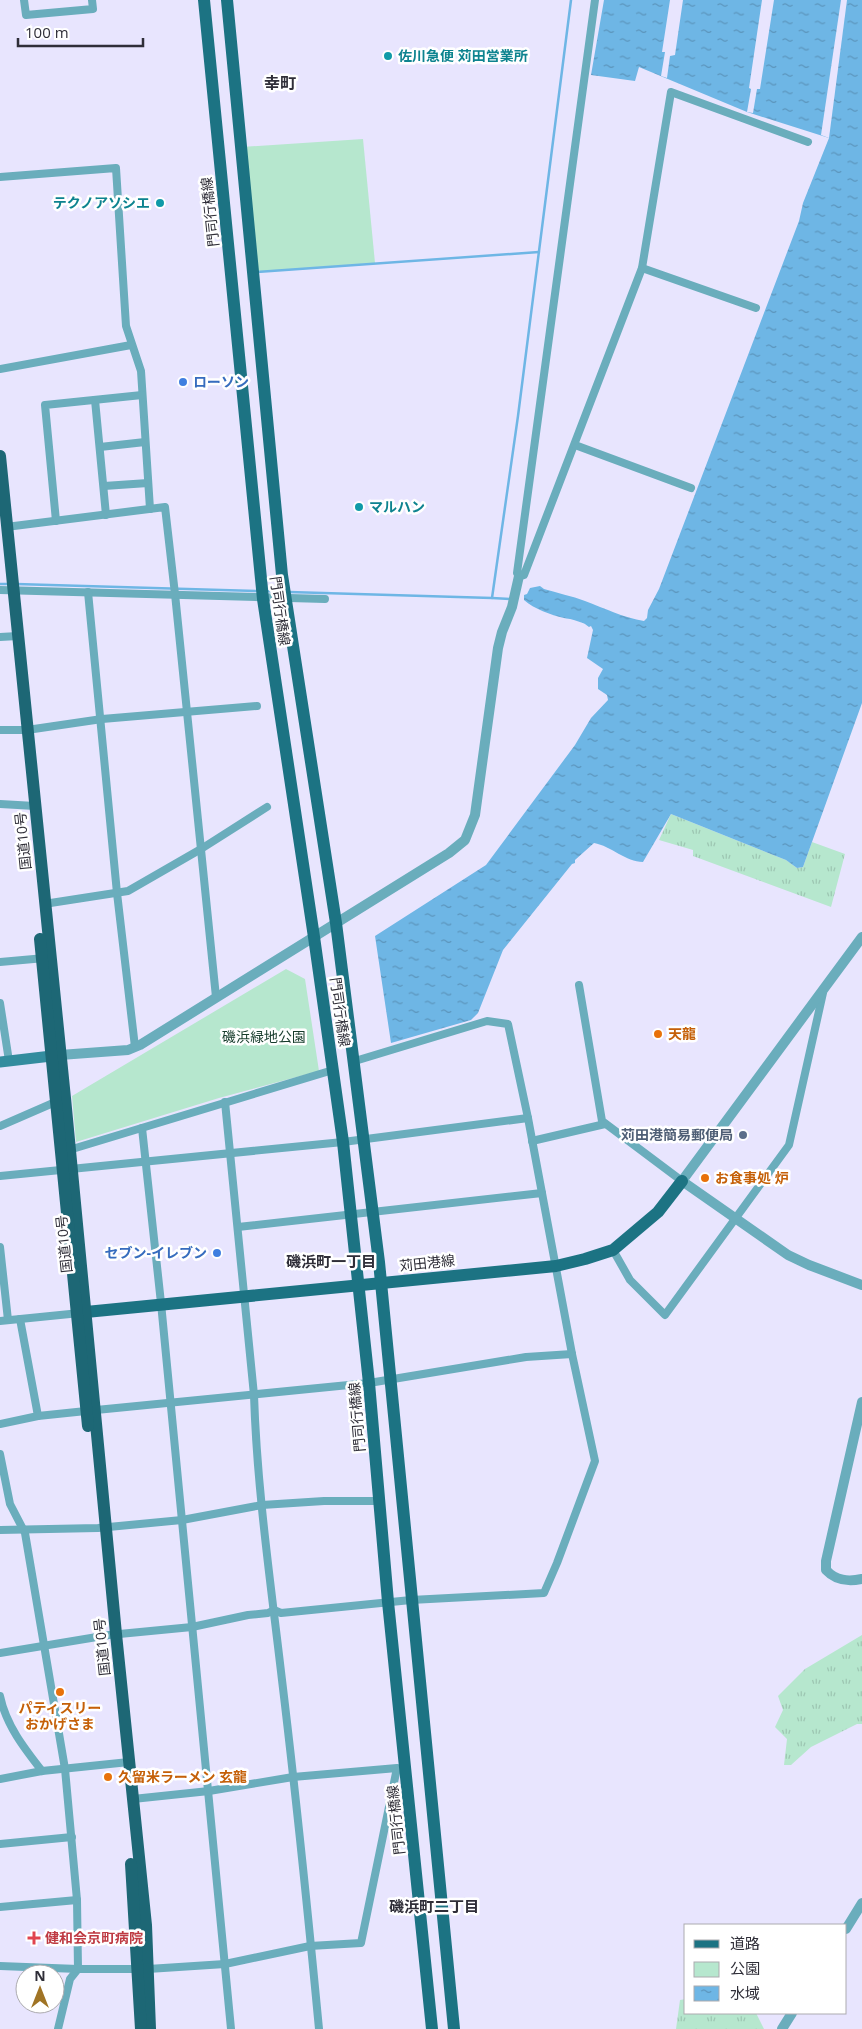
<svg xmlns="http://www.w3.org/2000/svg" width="862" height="2029" viewBox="0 0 862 2029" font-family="'Open Sans','Noto Sans JP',sans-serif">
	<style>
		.grass { fill: url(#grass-tufts) }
		.park { fill: #b6e7ce }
		.water { fill: url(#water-ripples) }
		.pier { fill: #e8e5fe }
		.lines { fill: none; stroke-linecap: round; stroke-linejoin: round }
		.stream { stroke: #6eb6e5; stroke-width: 2.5 }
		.minor { stroke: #6aadbc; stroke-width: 8 }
		.tertiary { stroke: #6aadbc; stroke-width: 10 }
		.secondary { stroke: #338c9e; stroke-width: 11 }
		.primary { stroke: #1c7383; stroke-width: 12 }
		.trunk { stroke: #1d6775; stroke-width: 12 }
		.culture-dot { fill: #0f9aa8; stroke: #fff; stroke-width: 2 }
		.shop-dot { fill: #3f7fe0; stroke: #fff; stroke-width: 2 }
		.food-dot { fill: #e8710a; stroke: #fff; stroke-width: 2 }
		.service-dot { fill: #5c6f8a; stroke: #fff; stroke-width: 2 }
		.health-dot { fill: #e0444e; stroke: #fff; stroke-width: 2 }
		.labels { text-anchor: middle; stroke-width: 5; stroke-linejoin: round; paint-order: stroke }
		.culture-label { font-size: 14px; font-weight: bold; fill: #0d838f; stroke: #fff; text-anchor: start }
		.street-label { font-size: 14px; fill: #2f2e38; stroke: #fff }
		.shop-label { font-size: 14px; font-weight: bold; fill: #366cbe; stroke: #fff; text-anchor: start }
		.food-label { font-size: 14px; font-weight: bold; fill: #c56008; stroke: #fff; text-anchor: start }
		.park-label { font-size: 14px; fill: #173c2c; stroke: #fff }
		.service-label { font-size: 14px; font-weight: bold; fill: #4e5e75; stroke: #fff; text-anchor: end }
		.health-label { font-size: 14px; font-weight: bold; fill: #be3a42; stroke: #fff; text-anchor: start }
		.neighbourhood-label { font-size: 15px; font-weight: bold; fill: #2f2e38; stroke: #fff }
		.quarter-label { font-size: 16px; font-weight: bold; fill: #2f2e38; stroke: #fff }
	</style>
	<defs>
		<pattern id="grass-tufts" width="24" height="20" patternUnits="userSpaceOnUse" patternTransform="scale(1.25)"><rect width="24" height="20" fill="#b6e7ce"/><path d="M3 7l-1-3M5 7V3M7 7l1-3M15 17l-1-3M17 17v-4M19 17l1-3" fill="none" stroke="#9dc6b2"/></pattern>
		<pattern id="water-ripples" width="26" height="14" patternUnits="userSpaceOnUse" patternTransform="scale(1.25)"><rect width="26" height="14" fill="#6eb6e5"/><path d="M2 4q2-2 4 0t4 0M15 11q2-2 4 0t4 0" fill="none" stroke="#5b94bb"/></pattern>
	</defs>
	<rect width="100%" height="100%" fill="#e8e5fe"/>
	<g class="grass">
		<polygon points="671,814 786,860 797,868 803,867 812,842 845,854 831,907 693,856 693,850 659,840"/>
		<polygon points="862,1635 862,1724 857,1724 811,1747 791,1765 784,1765 787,1739 775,1727 783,1710 778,1696 805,1669"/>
		<polygon points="686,1999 686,2013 756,2013 764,2029 676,2029 680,2000"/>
	</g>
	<g class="park">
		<polygon points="363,139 375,263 253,272 241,147"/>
		<polygon points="286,969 305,979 319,1071 219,1098 76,1142 72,1096"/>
	</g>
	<path class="water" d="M 604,0 L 862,0 L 862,703 L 803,867 L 797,868 L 786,860 L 671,814 L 643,862 C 626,862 611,846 594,843 L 575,860 L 575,863 L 572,864 L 503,950 L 478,1013 L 471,1020 L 391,1043 L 375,936 L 486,865 L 575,745 L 591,718 L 608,700 L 607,695 L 598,689 L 598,678 L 603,669 L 587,658 L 593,630 L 591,626 L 589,627 C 576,617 577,621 564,618 C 551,615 534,609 524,600 L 524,595 L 527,594 L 530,588 L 540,586 L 544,589 C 557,593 572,596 585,601 C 604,608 624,618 644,621 L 647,618 L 648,610 L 659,589 L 799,221 L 803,203 L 829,138 L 747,112 L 639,67 L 635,81 L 591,75 Z"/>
	<g class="pier">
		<polygon points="670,0 683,0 675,55 670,56 667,78 661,76 665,52 662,52"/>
		<polygon points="762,0 774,0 760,89 757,89 753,113 747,112 751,89 749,88"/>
		<polygon points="841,0 847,0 829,138 821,135"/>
	</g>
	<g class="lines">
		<g class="stream">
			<polyline points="257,272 539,252"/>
			<polyline points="0,584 8,584"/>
			<polyline points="16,584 258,591"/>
			<polyline points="266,591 281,592"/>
			<polyline points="289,592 492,598 518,416 571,0"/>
			<polyline points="492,598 510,599"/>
			<polyline points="572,618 584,622"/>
		</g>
		<g class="minor">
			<polyline points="24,0 26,15 93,9 92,0"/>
			<polyline points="595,0 517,573 519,576 524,575 642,268 671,92 808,142"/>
			<polyline points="0,177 116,168 126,326 141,371 150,509"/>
			<polyline points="642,268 756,308"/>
			<polyline points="0,369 131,345"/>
			<polyline points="95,400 106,515"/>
			<polyline points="575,445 691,488"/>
			<polyline points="100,447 145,442"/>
			<polyline points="104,486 148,483"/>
			<polyline points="56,521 45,405 142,395"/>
			<polyline points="6,527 165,507 175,594 216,997"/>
			<polyline points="0,590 325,599"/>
			<polyline points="88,592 117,893 135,1047"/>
			<polyline points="0,637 18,636"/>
			<polyline points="0,730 27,730 102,719 257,706"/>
			<polyline points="0,804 35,806"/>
			<polyline points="44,904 128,891 201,849 267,807"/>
			<polyline points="0,962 45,958"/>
			<polyline points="579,985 602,1121 682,1181"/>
			<polyline points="0,1003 9,1061"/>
			<path d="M 225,1102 L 254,1395 C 257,1490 271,1585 282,1680 C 296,1796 308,1913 319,2029"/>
			<polyline points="0,1126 60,1100"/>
			<polyline points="142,1128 161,1303 231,2029"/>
			<polyline points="532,1141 605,1124"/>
			<polyline points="69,1150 333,1070"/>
			<polyline points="0,1176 343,1142 528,1118"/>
			<polyline points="238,1227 542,1193"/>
			<polyline points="0,1247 8,1320"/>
			<polyline points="613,1250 630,1280 665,1315 789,1145 823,993"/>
			<polyline points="20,1319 38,1416"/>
			<polyline points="0,1321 80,1313"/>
			<polyline points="0,1424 38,1416 86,1411 369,1383 526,1357 572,1354"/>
			<polyline points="0,1454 10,1504 25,1533 65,1769 77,1900 78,1969 70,1979 58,2029"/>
			<polyline points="0,1530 98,1528 182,1520 262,1505 324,1501 379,1501"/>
			<polyline points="0,1653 109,1635 192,1627 248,1615 268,1613 274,1610 281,1613 411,1600 544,1593 557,1563 595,1461 572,1354 528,1118 508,1024 487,1021 355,1061"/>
			<path d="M 0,1696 C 6,1725 24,1748 42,1771"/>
			<polyline points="0,1779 42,1771 129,1762"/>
			<polyline points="0,1844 72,1837"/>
			<polyline points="0,1907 77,1900"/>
			<polyline points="0,1966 78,1969 148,1969 225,1964 310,1946 361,1943 397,1768 293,1777 209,1791 133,1799"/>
		</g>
		<g class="tertiary">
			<polyline points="862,937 682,1181 788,1255 809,1265 862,1285"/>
			<polyline points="60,1055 128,1050 140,1045 449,853 465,840 475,815 498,648 502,632 512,607 519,576"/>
			<path d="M 862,1402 L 826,1561 L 826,1570 C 836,1581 848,1582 862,1579"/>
			<polyline points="846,1929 862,1903"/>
			<polyline points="782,2029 792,2013"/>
		</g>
		<polyline class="secondary" points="0,1062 60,1055"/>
		<g class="primary">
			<polyline points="204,0 263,599 314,937 343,1142 369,1383 388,1602 432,2029"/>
			<polyline points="227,0 282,575 336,923 379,1262 454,2029"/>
			<polyline points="86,1312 556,1266 585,1259 613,1250 658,1212 682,1181"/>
		</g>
		<g class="trunk">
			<polyline points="0,456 65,1098 116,1634 146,1925 150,2029"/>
			<polyline points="40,939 88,1426"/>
			<polyline points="131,1864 141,2029"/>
		</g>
	</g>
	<g class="culture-dot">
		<circle cx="388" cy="56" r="5"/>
		<circle cx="160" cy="203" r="5"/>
		<circle cx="359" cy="507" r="5"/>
	</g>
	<g class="shop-dot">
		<circle cx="183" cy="382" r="5"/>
		<circle cx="217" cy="1253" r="5"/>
	</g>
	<g class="food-dot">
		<circle cx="658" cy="1034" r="5"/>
		<circle cx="705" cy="1178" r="5"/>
		<circle cx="60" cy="1692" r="5"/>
		<circle cx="108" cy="1777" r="5"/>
	</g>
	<circle class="service-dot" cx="743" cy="1135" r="5"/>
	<path class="health-dot" d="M31.5 1930.5h5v5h5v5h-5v5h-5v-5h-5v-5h5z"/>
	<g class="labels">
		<g class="culture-label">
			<text x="398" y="61">佐川急便 苅田営業所</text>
			<text x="150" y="208" text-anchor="end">テクノアソシエ</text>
			<text x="369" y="512">マルハン</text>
		</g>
		<g class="street-label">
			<text transform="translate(210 212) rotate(-96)" y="5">門司行橋線</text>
			<text transform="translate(280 611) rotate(82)" y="5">門司行橋線</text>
			<text transform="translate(23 841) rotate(-96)" y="5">国道10号</text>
			<text transform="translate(340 1012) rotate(82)" y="5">門司行橋線</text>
			<text transform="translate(64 1244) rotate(-96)" y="5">国道10号</text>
			<text transform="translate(427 1263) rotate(-6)" y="5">苅田港線</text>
			<text transform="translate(357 1417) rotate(-95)" y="5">門司行橋線</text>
			<text transform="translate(102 1647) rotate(-96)" y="5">国道10号</text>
			<text transform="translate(396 1820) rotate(-96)" y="5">門司行橋線</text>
		</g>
		<g class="shop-label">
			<text x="193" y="387">ローソン</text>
			<text x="207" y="1258" text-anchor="end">セブン-イレブン</text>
		</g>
		<g class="food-label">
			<text x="668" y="1039">天龍</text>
			<text x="715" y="1183">お食事処 炉</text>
			<text x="60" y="1713" text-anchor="middle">パティスリー<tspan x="60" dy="16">おかげさま</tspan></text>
			<text x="118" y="1782">久留米ラーメン 玄龍</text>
		</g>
		<g class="park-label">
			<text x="264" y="1042">磯浜緑地公園</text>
		</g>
		<g class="service-label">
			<text x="733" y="1140">苅田港簡易郵便局</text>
		</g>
		<g class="health-label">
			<text x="45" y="1943">健和会京町病院</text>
		</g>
		<g class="neighbourhood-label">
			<text x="331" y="1267">磯浜町一丁目</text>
			<text x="434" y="1912">磯浜町二丁目</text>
		</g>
		<g class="quarter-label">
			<text x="280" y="89">幸町</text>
		</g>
	</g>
	<rect x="684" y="1924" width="162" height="90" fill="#ffffff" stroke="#acabaf"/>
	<rect x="694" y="1940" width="25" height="8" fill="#1c7383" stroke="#acabaf"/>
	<text x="730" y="1949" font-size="15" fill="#2f2e38">道路</text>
	<rect x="694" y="1962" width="25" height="15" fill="#b6e7ce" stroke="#acabaf"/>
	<text x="730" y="1974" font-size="15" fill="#2f2e38">公園</text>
	<rect x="694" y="1986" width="25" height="15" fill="url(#water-ripples)" stroke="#acabaf"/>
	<text x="730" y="1999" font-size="15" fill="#2f2e38">水域</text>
	<g transform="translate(40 1989)"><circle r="24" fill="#ffffff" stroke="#acabaf"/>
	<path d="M0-4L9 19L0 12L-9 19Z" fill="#a07425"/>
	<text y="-8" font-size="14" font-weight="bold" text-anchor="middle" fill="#2f2e38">N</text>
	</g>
	<path d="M18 38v8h125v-8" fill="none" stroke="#2f2e38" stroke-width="2.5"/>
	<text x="25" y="38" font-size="15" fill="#2f2e38" stroke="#ffffff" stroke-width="4" paint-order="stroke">100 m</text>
</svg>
